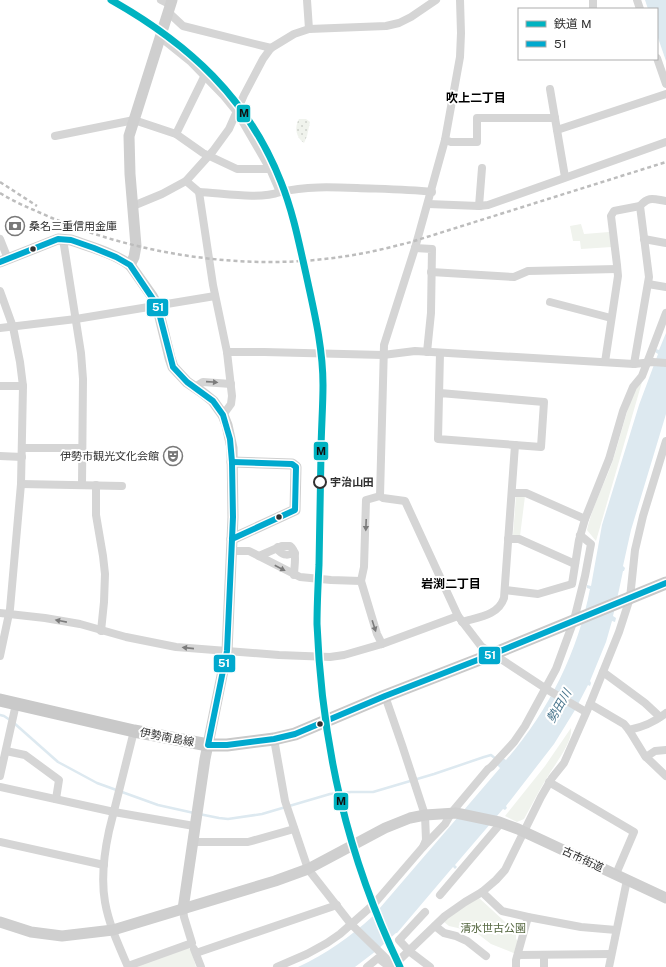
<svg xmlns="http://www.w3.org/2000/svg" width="666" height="967" viewBox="0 0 666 967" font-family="'Public Sans','Noto Sans JP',sans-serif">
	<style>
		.grass { fill: url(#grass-dots) }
		.park { fill: #f0f3ed }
		.water { fill: #dde9f0 }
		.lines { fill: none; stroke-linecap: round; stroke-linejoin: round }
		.stream { stroke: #dde9f0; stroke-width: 2.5 }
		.street { stroke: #d5d5d5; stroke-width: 8 }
		.secondary { stroke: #cfcfcf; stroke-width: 11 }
		.primary { stroke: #c9c9c9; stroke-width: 13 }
		.rail { stroke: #bdbdbd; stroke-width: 2.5; stroke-dasharray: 4 3; stroke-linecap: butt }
		.bus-1-casing { stroke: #fff; stroke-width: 9 }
		.bus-1 { stroke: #00a9ce; stroke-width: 6 }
		.rail-1-casing { stroke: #fff; stroke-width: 10 }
		.rail-1 { stroke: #00b3c1; stroke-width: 7 }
		.oneway { fill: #7b7b7b }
		.bus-dot { fill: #313131; stroke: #fff; stroke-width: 1.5 }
		.stop-dot { fill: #fff; stroke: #313131; stroke-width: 2 }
		.labels { text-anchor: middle; stroke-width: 4; stroke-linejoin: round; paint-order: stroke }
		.poi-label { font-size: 11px; fill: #313131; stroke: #fff; text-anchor: start }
		.stop-label { font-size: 11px; font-weight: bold; fill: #313131; stroke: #fff; text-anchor: start }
		.street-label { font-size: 11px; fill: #313131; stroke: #fff }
		.park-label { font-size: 11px; fill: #566842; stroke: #fff }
		.neighbourhood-label { font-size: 12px; font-weight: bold; fill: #000; stroke: #fff }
		.water-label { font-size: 12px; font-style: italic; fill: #46738b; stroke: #fff }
		.line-badge { stroke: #fff; stroke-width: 1.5 }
		.badge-label { font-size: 11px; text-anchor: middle; font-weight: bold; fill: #fff }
		.pale-badge-label { font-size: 11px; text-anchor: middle; font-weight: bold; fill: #111 }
	</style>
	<defs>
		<pattern id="grass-dots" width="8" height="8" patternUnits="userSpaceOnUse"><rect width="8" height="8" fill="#f0f3ed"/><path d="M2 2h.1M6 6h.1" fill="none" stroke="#ced1cc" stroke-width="1.8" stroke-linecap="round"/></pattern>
	</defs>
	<rect width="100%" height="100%" fill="#fff"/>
	<path class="grass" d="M 299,119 L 306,119 L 310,122 L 307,136 L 304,143 C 296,138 294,127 299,119 Z"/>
	<g class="park">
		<polygon points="581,224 584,234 609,232 612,247 581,249 580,241 573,241 570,226"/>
		<path d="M 642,382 L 596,541 L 587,530 C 592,507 604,485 612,463 C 620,439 625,415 634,392 Z"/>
		<polygon points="516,496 525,496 520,536 513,535"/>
		<path d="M 571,728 C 573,742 555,764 548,776 C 539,790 532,805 524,819 L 517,822 L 505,816 L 545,766 Z"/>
		<polygon points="478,897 516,932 516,939 519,942 516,954 491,944 478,934 479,930 468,925 462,929 449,926 444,922 452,914"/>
		<polygon points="187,947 191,949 196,967 135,967"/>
	</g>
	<g class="water">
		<polygon points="645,0 666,0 666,61 657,35 657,9 648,9"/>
		<path d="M 666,333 L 666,414 L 631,530 L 623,566 L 625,568 L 624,571 L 623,571 L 619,590 L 613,616 L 616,618 L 615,622 L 612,621 L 606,642 L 590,681 L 591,683 L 590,686 L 588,685 L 575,710 L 554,744 L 506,806 L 507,808 L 505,810 L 503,809 L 455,865 L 457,867 L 455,869 L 453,867 L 397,933 L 396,933 L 376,951 L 355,967 L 298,967 C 326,954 350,937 373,916 L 500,768 L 497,765 L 503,758 L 506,760 C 548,712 578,652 590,589 L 587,588 L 587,585 L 591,586 L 602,525 L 639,405 L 658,354 L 655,352 L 656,349 L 659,350 Z"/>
	</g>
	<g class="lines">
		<g class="stream">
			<polyline points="0,715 4,716 10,720"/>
			<polyline points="14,723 58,762 97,783 158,805 194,813"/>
			<polyline points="199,814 219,818 228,819 262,814 330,794 351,792 373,792 434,774 484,757 491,755 496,759"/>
		</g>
		<g class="street">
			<polyline points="161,0 171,5"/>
			<polyline points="307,0 309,29"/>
			<polyline points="460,0 461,33 460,57 445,140 415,248 384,345 380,496 383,498 405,501 458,616 481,646 548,690 586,712"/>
			<polyline points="637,0 640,9"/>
			<polyline points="593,9 593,0"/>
			<polyline points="168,12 183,26 271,48"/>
			<path d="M 160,37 L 191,62 L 224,96 L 237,112 L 270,169 L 280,192 C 259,200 222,193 199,192"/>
			<polyline points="657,58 666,84"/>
			<polyline points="550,89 565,177"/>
			<polyline points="557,130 666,94"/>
			<polyline points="176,134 205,75"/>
			<polyline points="55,136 134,120 176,134 203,153 237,169 270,169"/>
			<polyline points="445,140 451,142 477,142 477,118 555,118"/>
			<polyline points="482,168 479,206 488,205 666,142"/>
			<polyline points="186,181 199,192 213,285 227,352 232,396 231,404 223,415"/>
			<path d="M 280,192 C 306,186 331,187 357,188 C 382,189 407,189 432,192"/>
			<polyline points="428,204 479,206"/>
			<polyline points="133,206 162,194 186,181 213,151 229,129 244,95 263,59 271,48 294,34 309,29 386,26 399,23 411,17 436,0"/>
			<polyline points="0,239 8,259"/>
			<polyline points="63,239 81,353 83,379 82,484"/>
			<polyline points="644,239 666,243"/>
			<polyline points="415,248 432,249 431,313 427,352"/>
			<polyline points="431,272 514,277 528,271 617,269"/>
			<polyline points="648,284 666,287"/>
			<polyline points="0,291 13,327 20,362 23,386 21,484 10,609 0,656"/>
			<polyline points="550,302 611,318"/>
			<polyline points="0,328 76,319 215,296"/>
			<polyline points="227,352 264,352 383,355 415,351 634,364 653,362 666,363"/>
			<polyline points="605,362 618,276 617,265 611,216 614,211 640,206"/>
			<path d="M 634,364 L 649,277 L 640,206 C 649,196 653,199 666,201"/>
			<polyline points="0,386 23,386"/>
			<polyline points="195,387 203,382 231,384"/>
			<polyline points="440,393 544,402 541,447 438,439 440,353"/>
			<polyline points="22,448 82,448"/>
			<polyline points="0,456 22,457"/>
			<polyline points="21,484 122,486"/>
			<polyline points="96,485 96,515 103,556 105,574 104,602 101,631"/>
			<polyline points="512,493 526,493 585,519"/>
			<polyline points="508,539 519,539 575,564"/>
			<path d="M 278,547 L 279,551 C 284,556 288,555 295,553"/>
			<polyline points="231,551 249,551 300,577 331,580 361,581 377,634 382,644"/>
			<path d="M 259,556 L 282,546 L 290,546 C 298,552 294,566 294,575"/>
			<polyline points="361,581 364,567 366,500 380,496"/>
			<polyline points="505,590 538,594 572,584 579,540 585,519 609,459 623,411 633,387 642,376 666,313"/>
			<polyline points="0,613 45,618 80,624 126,637 176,647 279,655 330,657 344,655 382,644 458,616"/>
			<path d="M 462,622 C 478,617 498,616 504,598 L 515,445"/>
			<polyline points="603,672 645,703 660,717"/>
			<polyline points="590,704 624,724 629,730 645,756 666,776"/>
			<path d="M 629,730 C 643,727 655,722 666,713"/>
			<polyline points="274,739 285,801 308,869 351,924 390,962 391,967"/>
			<polyline points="6,751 25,755 59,780 56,799"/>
			<polyline points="646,757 655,751 666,750"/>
			<polyline points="0,776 16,704"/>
			<polyline points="549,782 634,832 616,874"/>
			<polyline points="0,787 114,812 194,826"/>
			<polyline points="0,842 104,865"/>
			<polyline points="192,842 248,842 294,829"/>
			<polyline points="423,847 445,824 452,812 488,769 491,767 514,742 525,726 556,669 574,620 585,576 591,544 580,535"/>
			<polyline points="482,892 502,911 528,917 581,927 616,930"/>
			<polyline points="440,895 501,823"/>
			<polyline points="425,912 399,940 409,951 430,967"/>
			<polyline points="435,926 444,933 456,936 467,941 486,956"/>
			<polyline points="194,949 201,967"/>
			<polyline points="196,953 337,905"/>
			<polyline points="518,955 611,954"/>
			<polyline points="128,966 192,943 184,917 183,909"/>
			<path d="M 128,967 C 119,946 109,925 105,902 C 101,879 104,854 109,831 L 134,731"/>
			<polyline points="277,967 307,954 327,943 340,934 374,904 423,847 426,840 425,815 402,745 385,696"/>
			<polyline points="367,967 378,958 387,965"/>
			<polyline points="392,967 445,916 465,902 482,892 496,880 505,870 541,797 552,778 564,763 590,704 619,632 630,598 635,550 643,516 666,441"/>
			<polyline points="516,967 516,960 528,917"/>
			<polyline points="544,967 544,955"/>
			<polyline points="609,967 627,880"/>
		</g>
		<g class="secondary">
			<path d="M 0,262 L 58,239 L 71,240 C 91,247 113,253 130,265 L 152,296 L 157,305 L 170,358 L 173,367 L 187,382 L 203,393 L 213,401 L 223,415 L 227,425 L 232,448 L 233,517 L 227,651 L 205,759 L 183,909"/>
			<polyline points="130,265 134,257 136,246 130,174 129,136 172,0"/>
			<polyline points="232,539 295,510 296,467 292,464 232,462"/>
			<polyline points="0,922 31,932 62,936 113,930 275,881 308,869 385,828 410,818 425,815 456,813 499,822 518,829 666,898"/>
		</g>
		<polyline class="primary" points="0,700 134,731 208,745 227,745 274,739 295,734 385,696 493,654 666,583"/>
		<g class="rail">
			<polyline points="0,182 37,206"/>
			<path d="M 0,193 C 16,203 34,210 52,218 C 139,255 246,271 340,257 C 364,254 388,248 411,242 L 666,162"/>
		</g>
		<g class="bus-1-casing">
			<g id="bus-1">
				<polyline points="0,262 58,239 71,240 94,248 116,257 130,265 157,305 173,367 187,382 213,401 223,415 230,439 232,462 233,517 227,651 208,745 227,745 274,739 295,734 385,696 493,654 666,583"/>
				<polyline points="232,462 292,464 296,467 295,510 232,539"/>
			</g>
		</g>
		<use href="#bus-1" class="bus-1"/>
		<g class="rail-1-casing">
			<path id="rail-1" d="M 111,0 C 189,44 248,98 281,182 C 293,212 299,243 306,274 C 314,311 323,347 323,385 C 323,408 321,431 321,454 C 320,491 320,528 319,565 C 318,585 317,604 317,624 C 322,746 347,856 400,967"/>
		</g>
		<use href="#rail-1" class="rail-1"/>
	</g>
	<defs><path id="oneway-solid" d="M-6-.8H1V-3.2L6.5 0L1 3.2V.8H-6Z"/></defs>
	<g class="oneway">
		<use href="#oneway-solid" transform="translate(212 382) rotate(4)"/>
		<use href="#oneway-solid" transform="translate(366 525) rotate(92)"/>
		<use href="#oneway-solid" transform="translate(280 568) rotate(28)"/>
		<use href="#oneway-solid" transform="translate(61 621) rotate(-169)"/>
		<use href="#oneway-solid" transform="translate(374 626) rotate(72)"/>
		<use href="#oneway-solid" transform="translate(188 648) rotate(-174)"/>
	</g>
	<defs>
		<g id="bank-ring" transform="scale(1)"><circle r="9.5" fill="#fff" stroke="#797979" stroke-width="1.5"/><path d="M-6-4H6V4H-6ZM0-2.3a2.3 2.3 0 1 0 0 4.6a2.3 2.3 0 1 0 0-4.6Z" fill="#797979"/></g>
		<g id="theatre-ring" transform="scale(1)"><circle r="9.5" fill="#fff" stroke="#797979" stroke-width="1.5"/><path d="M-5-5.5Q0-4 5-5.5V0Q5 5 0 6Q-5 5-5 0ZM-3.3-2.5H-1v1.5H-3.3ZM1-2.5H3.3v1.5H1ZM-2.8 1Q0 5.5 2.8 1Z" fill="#797979"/></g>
	</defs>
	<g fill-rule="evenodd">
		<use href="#bank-ring" x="15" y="226"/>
		<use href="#theatre-ring" x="173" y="456"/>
	</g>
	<g class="bus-dot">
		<circle cx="33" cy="249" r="3.5"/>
		<circle cx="279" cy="517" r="3.5"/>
		<circle cx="320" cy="724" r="3.5"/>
	</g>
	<circle class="stop-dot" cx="320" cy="482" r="6"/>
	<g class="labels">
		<g class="poi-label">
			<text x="29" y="230">桑名三重信用金庫</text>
			<text x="159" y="460" text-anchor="end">伊勢市観光文化会館</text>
		</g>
		<g class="stop-label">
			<text x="330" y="486">宇治山田</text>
		</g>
		<g class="street-label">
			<text transform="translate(167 737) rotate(11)" y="4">伊勢南島線</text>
			<text transform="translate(583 859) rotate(25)" y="4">古市街道</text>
		</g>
		<g class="park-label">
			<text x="493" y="932">清水世古公園</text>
		</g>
		<g class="neighbourhood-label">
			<text x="476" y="102">吹上二丁目</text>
			<text x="451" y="588">岩渕二丁目</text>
		</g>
		<g class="water-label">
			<text transform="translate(559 706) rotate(-60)" y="4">勢田川</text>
		</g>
	</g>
	<g class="line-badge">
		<rect x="236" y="104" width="15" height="19" rx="4" fill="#00b3c1"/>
		<rect x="146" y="298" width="23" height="19" rx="4" fill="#00a9ce"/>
		<rect x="313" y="441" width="16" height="20" rx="4" fill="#00b3c1"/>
		<rect x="478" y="646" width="23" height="19" rx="4" fill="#00a9ce"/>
		<rect x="213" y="654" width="23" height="19" rx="4" fill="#00a9ce"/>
		<rect x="333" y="792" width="16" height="19" rx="4" fill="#00b3c1"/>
	</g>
	<g class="badge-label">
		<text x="158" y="311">51</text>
		<text x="490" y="659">51</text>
		<text x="224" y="667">51</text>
	</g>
	<g class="pale-badge-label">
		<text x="244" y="117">M</text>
		<text x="321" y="455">M</text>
		<text x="341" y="805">M</text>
	</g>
	<rect x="518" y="8" width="140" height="52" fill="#ffffff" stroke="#adadad"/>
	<rect x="526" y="21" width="20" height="6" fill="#00b3c1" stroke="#adadad"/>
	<text x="554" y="28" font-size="12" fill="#313131">鉄道 M</text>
	<rect x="526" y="41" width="20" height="6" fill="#00a9ce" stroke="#adadad"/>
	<text x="554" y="48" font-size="12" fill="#313131">51</text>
</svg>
